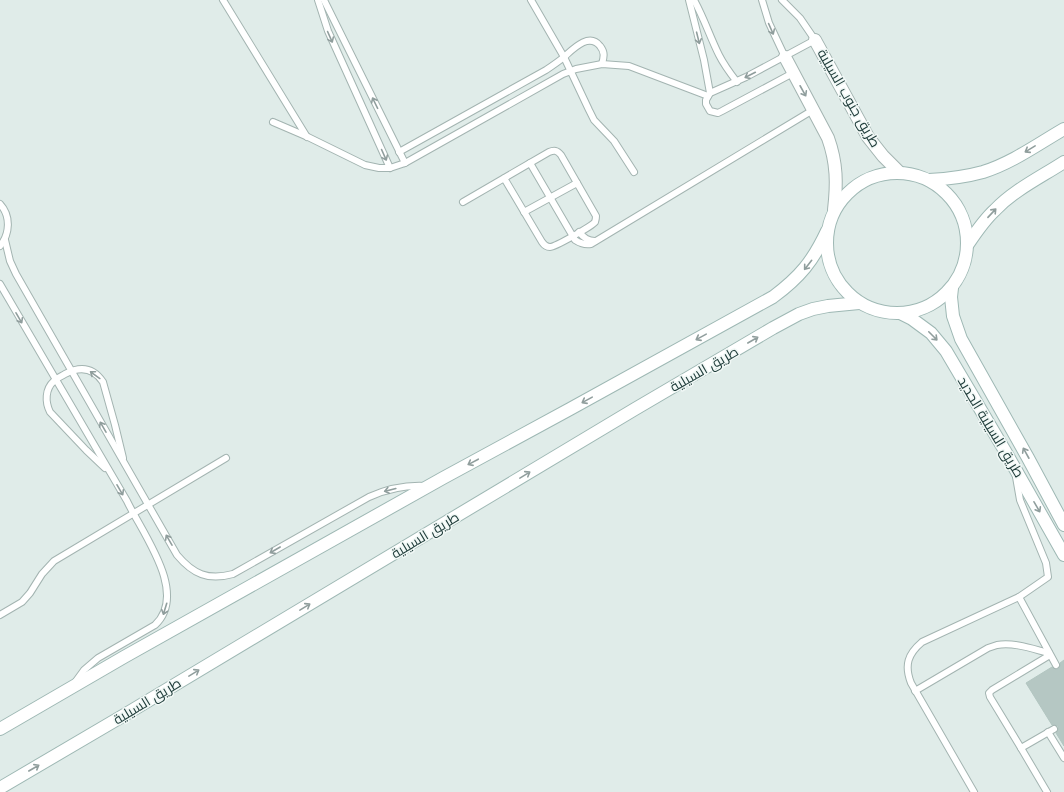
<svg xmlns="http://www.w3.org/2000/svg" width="1064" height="792" viewBox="0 0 1064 792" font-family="Arial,Cairo,sans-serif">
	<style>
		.building { fill: #b5c7c3; stroke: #b2c6c1 }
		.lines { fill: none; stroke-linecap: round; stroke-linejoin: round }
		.lane-casing { stroke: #a3b4b1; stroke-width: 8 }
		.street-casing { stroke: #a3b4b1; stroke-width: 14 }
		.secondary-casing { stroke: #9eb8b4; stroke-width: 14 }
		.lane { stroke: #fff; stroke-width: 6 }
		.street { stroke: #fff; stroke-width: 12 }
		.secondary { stroke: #fff; stroke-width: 12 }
		.oneway { stroke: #909e9d }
		.labels { text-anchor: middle; stroke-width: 3; stroke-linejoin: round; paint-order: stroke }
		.street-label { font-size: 14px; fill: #203d3b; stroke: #f1f8f6 }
	</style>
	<rect width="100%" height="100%" fill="#e0ece9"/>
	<polygon class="building" points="1064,660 1064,746 1056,733 1058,729 1058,726 1054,725 1052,725 1026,683 1052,667 1056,669 1058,669 1060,666 1060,663"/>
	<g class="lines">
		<g class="lane-casing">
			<g id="lane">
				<polyline points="223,0 307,137"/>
				<polyline points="318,0 328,31 390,168"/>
				<polyline points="324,0 405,163"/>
				<polyline points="531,0 564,57 589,110 594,120 614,141 634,172"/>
				<polyline points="689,0 704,60 710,93"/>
				<path d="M 694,0 C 704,18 710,37 719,55 C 724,65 730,73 737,82"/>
				<polyline points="762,0 769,23 785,57"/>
				<polyline points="782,0 800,18 815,40 746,77 710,93 706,100 706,104 710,111 718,113 722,111 793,73"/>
				<polyline points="273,122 308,137 365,165 379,168 390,168 405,163 563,74 576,69 602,64 629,66 708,96"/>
				<path d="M 399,152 L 546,70 C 552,66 558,62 564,57 C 573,49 589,32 600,46 C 605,52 604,57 602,64"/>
				<path d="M 530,163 L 575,240 C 581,244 585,245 591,244 L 813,110"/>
				<path d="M 463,202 L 549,152 C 554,150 557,150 561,155 L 596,216 C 596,218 596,219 595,222 C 592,226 555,247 550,247 C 546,247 544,245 542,242 L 504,178"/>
				<path d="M 0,204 C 11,216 10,234 0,246"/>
				<polyline points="524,212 577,183"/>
				<path d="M 579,232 C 584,238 588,241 595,241"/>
				<path d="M 5,240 L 10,261 L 16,274 L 177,555 C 193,574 208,581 233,574 L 369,497 C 387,489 405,485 425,486"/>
				<path d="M 0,284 L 127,501 C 142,533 189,593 155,625 L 98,658 L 84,670 L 76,681"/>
				<path d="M 105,468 L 86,450 L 50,412 C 45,402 45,389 54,381 C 57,378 62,376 65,374 C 80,366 93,367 103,382 L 115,425 L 123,458"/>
				<polyline points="1019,597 1056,665"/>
				<polyline points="0,615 22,602 30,593 42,574 54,561 226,458"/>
				<path d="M 915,691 L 988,648 C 991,647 994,646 997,645 C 1014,642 1033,649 1049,653"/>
				<polyline points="1048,732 1064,758"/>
				<polyline points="1021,748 1054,729"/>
				<path d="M 974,792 L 911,683 C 904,665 908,654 922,642 L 1019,597 L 1048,577 L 1046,563 L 1020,500 L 1016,477"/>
				<polyline points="1047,792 1021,748 990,697 989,693 992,690 1050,655"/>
			</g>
		</g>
		<g class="street-casing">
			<g id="street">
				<polyline points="815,40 868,137 883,156 900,173"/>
				<path d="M 785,57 L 828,138 C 837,163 837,184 834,210"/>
			</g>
		</g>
		<g class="secondary-casing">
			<g id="secondary">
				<circle cx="897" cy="243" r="70"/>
				<path d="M 929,180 C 947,179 965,177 983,172 C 1012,163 1038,144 1064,129"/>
				<path d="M 968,244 C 976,232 984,220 995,210 C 1014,190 1041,177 1064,162"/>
				<polyline points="952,288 951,297 953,316 961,339 1028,458 1064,525"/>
				<polyline points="902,314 912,319 931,333 946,351 1005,451 1064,555"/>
				<path d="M 0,729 L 124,657 L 443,478 L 570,409 L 773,297 C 800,277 813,261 827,231"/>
				<polyline points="0,788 126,714 635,409 773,328 799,314 813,309 828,306 859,303"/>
			</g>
		</g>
		<use href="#lane" class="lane"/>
		<use href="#street" class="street"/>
		<use href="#secondary" class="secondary"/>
	</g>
	<defs><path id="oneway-shaft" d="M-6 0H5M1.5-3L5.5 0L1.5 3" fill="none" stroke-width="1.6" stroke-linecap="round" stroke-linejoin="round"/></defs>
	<g class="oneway">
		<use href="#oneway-shaft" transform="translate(771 29) rotate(66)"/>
		<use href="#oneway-shaft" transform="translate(330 37) rotate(66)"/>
		<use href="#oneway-shaft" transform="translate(698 38) rotate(76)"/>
		<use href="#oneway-shaft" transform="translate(750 75) rotate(153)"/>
		<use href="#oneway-shaft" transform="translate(803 91) rotate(61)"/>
		<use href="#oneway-shaft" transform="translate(375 103) rotate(-116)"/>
		<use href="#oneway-shaft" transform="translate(1030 149) rotate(149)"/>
		<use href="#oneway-shaft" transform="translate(384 155) rotate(66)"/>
		<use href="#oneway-shaft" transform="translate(992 213) rotate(-47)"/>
		<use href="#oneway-shaft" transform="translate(808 265) rotate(128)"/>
		<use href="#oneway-shaft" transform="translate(19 318) rotate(60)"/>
		<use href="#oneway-shaft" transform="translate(933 336) rotate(45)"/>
		<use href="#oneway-shaft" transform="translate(701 337) rotate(151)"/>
		<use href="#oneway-shaft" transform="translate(753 340) rotate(-30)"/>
		<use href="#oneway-shaft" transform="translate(95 375) rotate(-144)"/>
		<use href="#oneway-shaft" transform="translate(587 400) rotate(151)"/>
		<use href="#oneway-shaft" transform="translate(103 427) rotate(-120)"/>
		<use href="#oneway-shaft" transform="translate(1026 453) rotate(-119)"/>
		<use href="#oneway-shaft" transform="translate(473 462) rotate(152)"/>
		<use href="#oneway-shaft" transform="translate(525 475) rotate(-31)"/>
		<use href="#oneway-shaft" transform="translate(120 490) rotate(60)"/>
		<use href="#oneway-shaft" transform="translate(390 490) rotate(166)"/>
		<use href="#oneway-shaft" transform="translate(1037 507) rotate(60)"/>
		<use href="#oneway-shaft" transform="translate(169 540) rotate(-120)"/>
		<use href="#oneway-shaft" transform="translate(275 550) rotate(150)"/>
		<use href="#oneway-shaft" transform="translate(305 607) rotate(-31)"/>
		<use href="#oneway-shaft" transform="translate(165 609) rotate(107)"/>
		<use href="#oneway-shaft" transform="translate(194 673) rotate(-31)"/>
		<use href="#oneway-shaft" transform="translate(34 768) rotate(-30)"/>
	</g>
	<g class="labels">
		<g class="street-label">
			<text transform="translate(849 98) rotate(60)" y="5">طريق جنوب السيلية</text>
			<text transform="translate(704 369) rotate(-30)" y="5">طريق السيلية</text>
			<text transform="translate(991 427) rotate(59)" y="5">طريق السيلية الجديد</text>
			<text transform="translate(425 535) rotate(-31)" y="5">طريق السيلية</text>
			<text transform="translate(147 701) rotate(-31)" y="5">طريق السيلية</text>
		</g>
	</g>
</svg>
